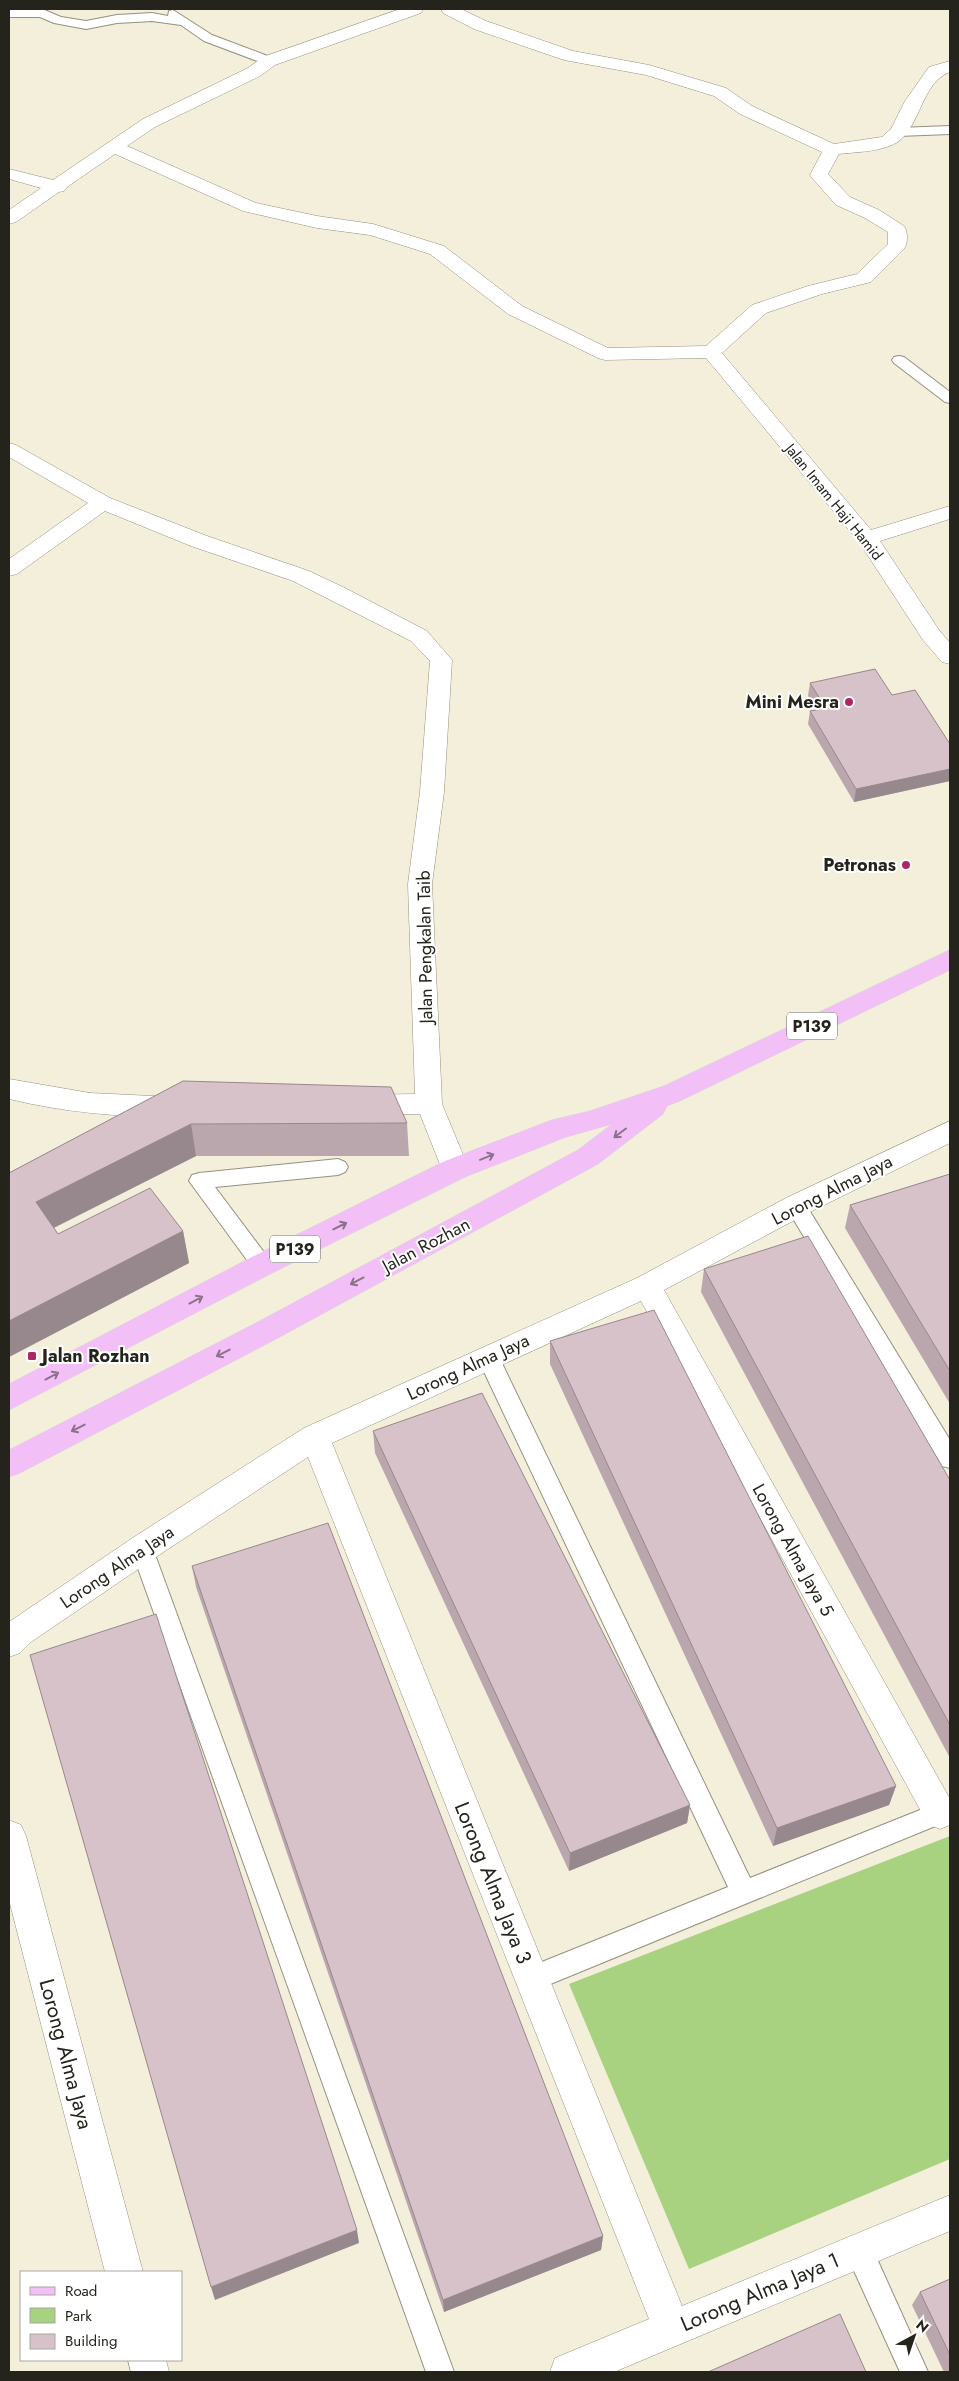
<svg xmlns="http://www.w3.org/2000/svg" width="959" height="2381" viewBox="0 0 959 2381" font-family="Jost,sans-serif">
	<style>
		.green { fill: #a8d180 }
		.lines { fill: none; stroke-linecap: round; stroke-linejoin: round }
		.service-casing { stroke: #95917f; stroke-width: 2 }
		.minor-casing { stroke: #95917f; stroke-width: 1 }
		.primary-casing { stroke: #d8d7d6; stroke-width: 1 }
		.service { fill: #fff; fill-rule: evenodd }
		.minor { fill: #fff; fill-rule: evenodd }
		.primary { fill: #f3bff7; fill-rule: evenodd }
		.wall { fill: #baa7ad }
		.shaded-wall { fill: #97888d }
		.building { fill: #d8c2c9; stroke: #97888d }
		.oneway { stroke: #8c718a }
		.poi-dot { fill: #af2665; stroke: #fff; stroke-width: 2 }
		.labels { text-anchor: middle; stroke-width: 4; stroke-linejoin: round; paint-order: stroke }
		.far-street-label { font-size: 15px; fill: #24231c; stroke: #fff }
		.shield { fill: #fff; stroke: #666560; stroke-width: 1 }
		.shield-label { font-size: 16px; font-weight: bold; fill: #24231c }
		.poi-label { font-size: 18px; font-weight: bold; fill: #24231c; stroke: #fff; text-anchor: end }
		.street-label { font-size: 18px; fill: #24231c; stroke: #fff }
		.near-street-label { font-size: 21px; fill: #24231c; stroke: #fff }
	</style>
	<rect width="100%" height="100%" fill="#f3efdb"/>
	<polygon class="green" points="950,1836 950,2159 689,2269 569,1984"/>
	<g class="lines">
		<g class="service-casing">
			<g id="service">
				<polygon points="9,9 42,9 61,17 86,21 117,15 152,13 168,16 169,11 173,10 212,35 273,58 275,61 273,64 265,64 204,41 181,25 152,21 117,23 86,29 54,23 40,17 9,17"/>
				<polygon points="950,126 950,134 898,136 892,132 898,128"/>
				<polygon points="899,356 904,357 950,392 950,403 945,402 894,363 892,360 894,357"/>
				<polygon points="338,1159 345,1162 348,1167 345,1172 338,1175 215,1187 269,1259 272,1265 269,1271 262,1273 255,1271 189,1181 192,1175 199,1173"/>
				<polygon points="796,1198 803,1200 950,1440 950,1468 942,1466 789,1212 786,1206 789,1200"/>
				<polygon points="488,1348 495,1351 499,1357 750,1878 950,1798 950,1820 531,1992 522,1988 518,1979 522,1970 728,1887 477,1357 481,1351"/>
				<polygon points="142,1539 150,1542 153,1549 454,2372 426,2372 131,1549 134,1542"/>
				<polygon points="859,2237 869,2241 928,2372 900,2372 845,2251 849,2241"/>
			</g>
		</g>
		<g class="minor-casing">
			<g id="minor">
				<path d="M 400,9 L 423,9 L 421,13 L 275,65 L 260,76 L 155,127 L 127,146 L 256,203 L 317,216 L 373,224 L 444,246 L 522,306 L 608,348 L 706,346 L 752,305 L 808,286 L 857,274 L 888,244 L 888,232 L 865,218 L 836,205 L 813,179 L 810,175 L 822,152 L 740,114 L 714,96 L 646,75 L 564,60 L 474,29 L 443,13 L 441,9 L 461,9 L 486,21 L 573,51 L 649,65 L 726,88 L 752,106 L 834,144 L 882,137 L 891,129 L 905,101 L 929,67 L 950,61 L 950,72 C 920,82 920,134 892,145 C 877,152 855,152 839,154 L 828,174 L 850,197 L 879,210 L 904,226 C 908,232 908,243 904,249 L 871,282 L 822,294 L 766,313 L 722,353 L 871,530 L 950,506 L 950,519 L 880,541 L 939,630 L 950,643 L 950,664 L 942,662 L 923,640 L 859,542 L 706,358 L 605,360 L 598,358 L 508,314 L 430,254 L 370,235 L 317,228 L 243,211 L 115,154 L 67,187 L 64,191 L 59,192 L 16,222 L 9,224 L 9,210 L 41,188 L 9,179 L 9,169 L 53,180 L 143,119 L 248,68 L 263,57 Z"/>
				<polygon points="9,443 16,445 110,498 207,536 309,571 345,588 427,631 452,660 444,792 432,884 442,1104 469,1169 465,1177 455,1180 445,1177 420,1114 361,1115 352,1112 348,1105 352,1098 361,1095 415,1094 408,884 420,792 430,661 411,641 293,581 191,546 105,511 17,574 9,576 9,559 88,503 9,457"/>
				<path d="M 9,1079 L 90,1093 L 173,1097 L 182,1100 L 186,1107 L 182,1114 L 173,1117 C 117,1117 63,1112 9,1099 Z"/>
				<polygon points="950,1121 950,1143 806,1214 664,1290 950,1799 950,1825 940,1829 928,1824 641,1301 332,1443 682,2306 950,2195 950,2231 614,2372 550,2372 555,2358 649,2319 308,1457 153,1559 31,1642 20,1653 9,1657 9,1622 131,1539 304,1428 637,1278 786,1198"/>
				<polygon points="9,1820 21,1825 26,1836 143,2272 105,2272 9,1900"/>
				<polygon points="128,2360 166,2360 169,2372 131,2372"/>
			</g>
		</g>
		<g class="primary-casing">
			<polygon id="primary" points="950,950 950,970 682,1100 667,1106 663,1114 598,1164 276,1339 20,1473 9,1477 9,1450 256,1323 578,1150 612,1124 566,1137 465,1177 272,1273 9,1410 9,1384 252,1257 445,1161 552,1120 590,1111 664,1086"/>
		</g>
		<use href="#service" class="service"/>
		<use href="#minor" class="minor"/>
		<use href="#primary" class="primary"/>
	</g>
	<g class="wall">
		<polygon points="810,683 950,744 950,781 854,802 808,724 810,711 817,710 808,696"/>
		<polygon points="183,1081 407,1123 409,1156 196,1156 54,1228 58,1234 183,1231 189,1263 9,1357 9,1173"/>
		<polygon points="950,1174 950,1404 845,1228 850,1205"/>
		<polygon points="704,1269 950,1480 950,1758 701,1292"/>
		<polygon points="550,1341 896,1786 889,1805 773,1846 550,1364"/>
		<polygon points="373,1431 690,1805 687,1823 569,1871 375,1453"/>
		<polygon points="192,1566 603,2236 601,2250 444,2312 196,1587"/>
		<polygon points="950,2279 950,2372 944,2372 912,2305 920,2292"/>
	</g>
	<g class="shaded-wall">
		<polygon points="950,769 950,781 854,802 856,789"/>
		<polygon points="191,1124 196,1156 43,1233 36,1202"/>
		<polygon points="183,1231 189,1263 9,1357 9,1321"/>
		<polygon points="896,1786 889,1805 773,1846 777,1828"/>
		<polygon points="690,1805 687,1823 569,1871 570,1853"/>
		<polygon points="357,2230 359,2243 215,2300 211,2287"/>
		<polygon points="603,2236 601,2250 444,2312 443,2300"/>
	</g>
	<g class="building">
		<polygon points="875,669 892,695 915,690 950,744 950,769 856,789 810,711 826,708 810,683"/>
		<polygon points="183,1081 391,1087 407,1123 191,1124 36,1202 58,1234 150,1188 183,1231 9,1321 9,1173"/>
		<polygon points="950,1174 950,1371 850,1205"/>
		<polygon points="808,1236 950,1480 950,1725 704,1269"/>
		<polygon points="654,1310 896,1786 777,1828 550,1341"/>
		<polygon points="482,1393 690,1805 570,1853 373,1431"/>
		<polygon points="328,1523 603,2236 443,2300 192,1566"/>
		<polygon points="156,1614 357,2230 211,2287 30,1655"/>
		<polygon points="950,2279 950,2355 920,2292"/>
		<polygon points="840,2314 866,2372 708,2372"/>
	</g>
	<defs><path id="oneway-shaft" d="M-6 0H5M1.5-3L5.5 0L1.5 3" fill="none" stroke-width="1.6" stroke-linecap="round" stroke-linejoin="round" transform="scale(1.25)"/></defs>
	<g class="oneway">
		<use href="#oneway-shaft" transform="translate(620 1133) rotate(143)"/>
		<use href="#oneway-shaft" transform="translate(487 1157) rotate(-22)"/>
		<use href="#oneway-shaft" transform="translate(340 1226) rotate(-26)"/>
		<use href="#oneway-shaft" transform="translate(357 1281) rotate(152)"/>
		<use href="#oneway-shaft" transform="translate(196 1300) rotate(-28)"/>
		<use href="#oneway-shaft" transform="translate(223 1353) rotate(153)"/>
		<use href="#oneway-shaft" transform="translate(52 1376) rotate(-28)"/>
		<use href="#oneway-shaft" transform="translate(78 1428) rotate(153)"/>
	</g>
	<g class="poi-dot">
		<circle cx="849" cy="702" r="5"/>
		<circle cx="906" cy="865" r="5"/>
		<rect x="27" y="1351" width="10" height="10" rx="2.5"/>
	</g>
	<g class="labels">
		<g class="far-street-label">
			<text transform="translate(834 502) rotate(51)" y="5">Jalan Imam Haji Hamid</text>
		</g>
		<g class="shield">
			<rect x="787" y="1012.5" width="50" height="27" rx="4"/>
			<rect x="270" y="1235.5" width="50" height="27" rx="4"/>
		</g>
		<g class="shield-label">
			<text x="812" y="1032">P139</text>
			<text x="295" y="1255">P139</text>
		</g>
		<g class="poi-label">
			<text x="839" y="708">Mini Mesra</text>
			<text x="896" y="871">Petronas</text>
			<text x="42" y="1362" text-anchor="start">Jalan Rozhan</text>
		</g>
		<g class="street-label">
			<text transform="translate(425 947) rotate(-91)" y="6">Jalan Pengkalan Taib</text>
			<text transform="translate(832 1190) rotate(-27)" y="6">Lorong Alma Jaya</text>
			<text transform="translate(426 1245) rotate(-28)" y="6">Jalan Rozhan</text>
			<text transform="translate(468 1367) rotate(-25)" y="6">Lorong Alma Jaya</text>
			<text transform="translate(793 1550) rotate(61)" y="6">Lorong Alma Jaya 5</text>
			<text transform="translate(117 1567) rotate(-34)" y="6">Lorong Alma Jaya</text>
		</g>
		<g class="near-street-label">
			<text transform="translate(493 1883) rotate(68)" y="7">Lorong Alma Jaya 3</text>
			<text transform="translate(66 2054) rotate(75)" y="7">Lorong Alma Jaya</text>
			<text transform="translate(760 2292) rotate(-23)" y="7">Lorong Alma Jaya 1</text>
		</g>
	</g>
	<rect width="959" height="2381" fill="none" stroke="#24231c" stroke-width="20"/>
	<rect x="20" y="2271" width="162" height="90" fill="#ffffff" stroke="#a7a7a4"/>
	<rect x="30" y="2287" width="25" height="8" fill="#f3bff7" stroke="#a7a7a4"/>
	<text x="65" y="2296" font-size="15" fill="#24231c">Road</text>
	<rect x="30" y="2308" width="25" height="15" fill="#a8d180" stroke="#a7a7a4"/>
	<text x="65" y="2321" font-size="15" fill="#24231c">Park</text>
	<rect x="30" y="2334" width="25" height="15" fill="#d8c2c9" stroke="#a7a7a4"/>
	<text x="65" y="2346" font-size="15" fill="#24231c">Building</text>
	<g transform="translate(914 2336) rotate(40)" stroke="#ffffff" stroke-width="4" paint-order="stroke">
	<path d="M0-4L9 19L0 12L-9 19Z" fill="#24231c"/>
	<text y="-8" font-size="14" font-weight="bold" text-anchor="middle" fill="#24231c">N</text>
	</g>
</svg>
